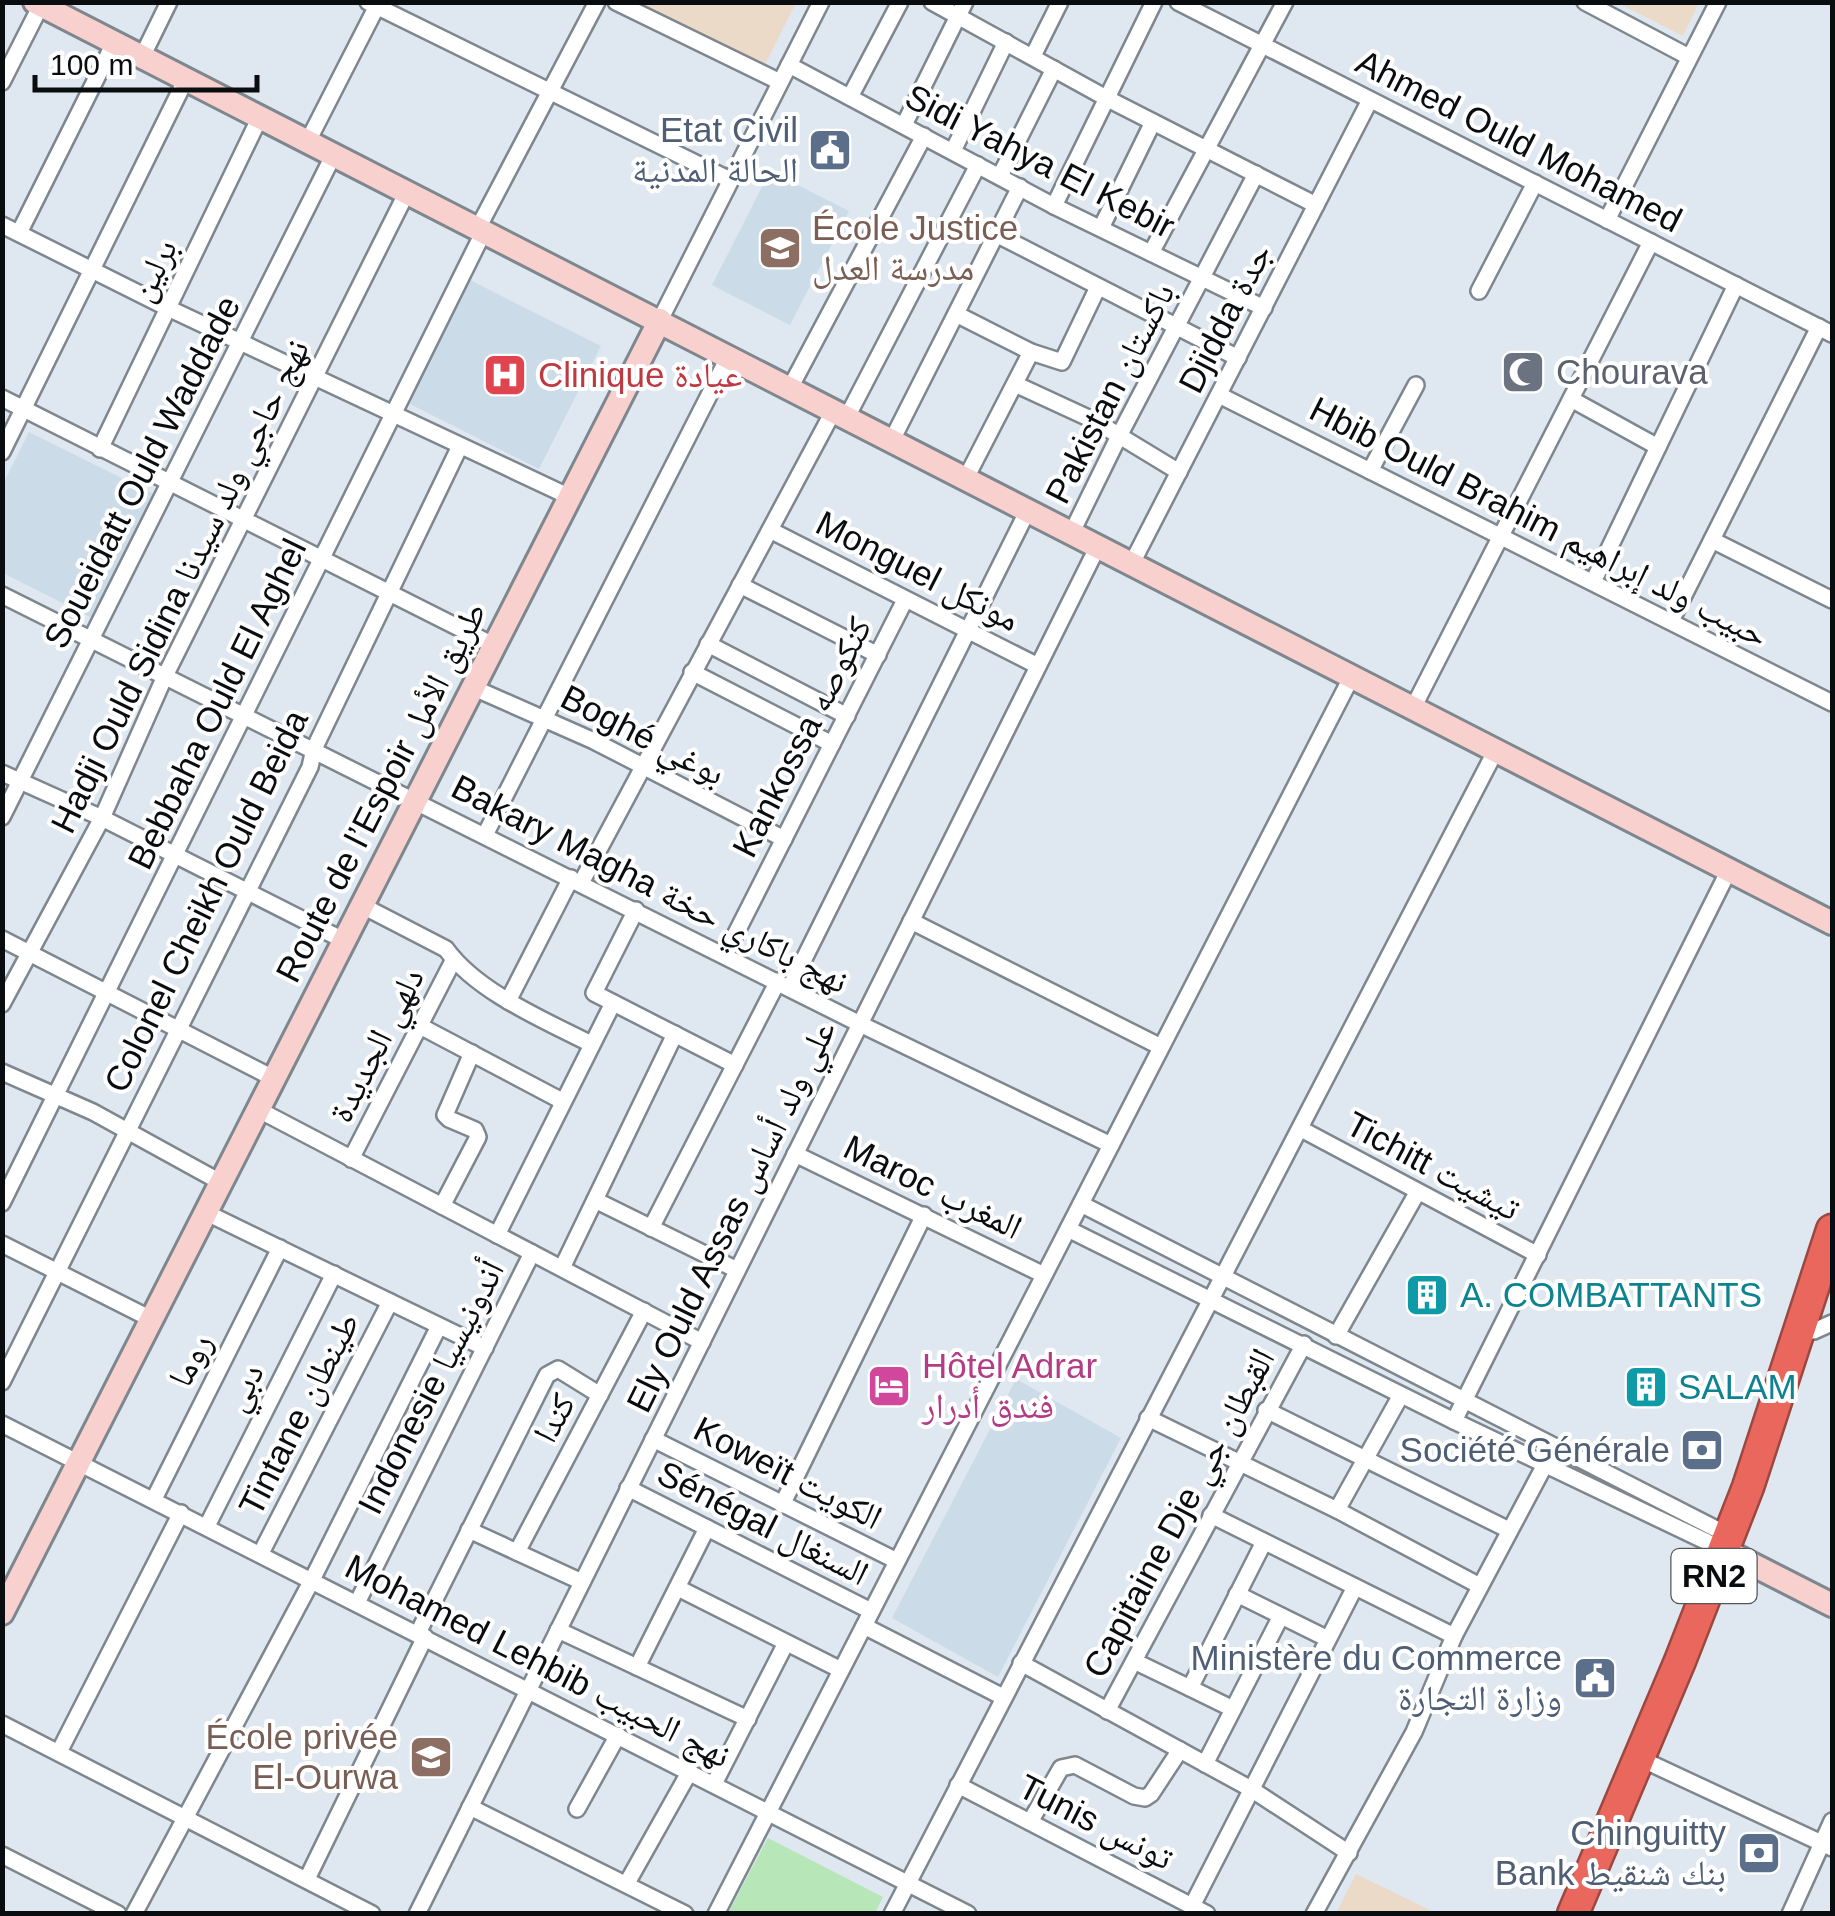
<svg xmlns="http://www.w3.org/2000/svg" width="1835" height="1916" viewBox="0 0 1835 1916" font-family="Helvetica,'Noto Naskh Arabic',sans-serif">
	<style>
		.commercial { fill: #ebdac8 }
		.built { fill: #cbdbe8 }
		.green { fill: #b7e7b9 }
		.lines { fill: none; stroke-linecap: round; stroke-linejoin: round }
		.street-casing { stroke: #7e868e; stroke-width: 20 }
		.secondary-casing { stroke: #7e868e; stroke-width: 28 }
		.highway-casing { stroke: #9b4841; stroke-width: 35 }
		.street { stroke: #fff; stroke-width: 15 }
		.secondary { stroke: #f8d1ce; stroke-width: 22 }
		.highway { stroke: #e9675c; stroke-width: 30 }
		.labels { text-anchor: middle; stroke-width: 8; stroke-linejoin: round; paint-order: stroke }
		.shield { fill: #fff; stroke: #545658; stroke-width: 2.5 }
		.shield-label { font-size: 32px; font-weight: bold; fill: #0a0d10 }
		.service-label { font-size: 35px; fill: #4e5e75; stroke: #fff; text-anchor: end }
		.street-label { font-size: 35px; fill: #0a0d10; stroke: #fff }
		.education-label { font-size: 35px; fill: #785e54; stroke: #fff; text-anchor: start }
		.worship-label { font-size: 35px; fill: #5b616d; stroke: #fff; text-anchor: start }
		.health-label { font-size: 35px; fill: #be3a42; stroke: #fff; text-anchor: start }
		.culture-label { font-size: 35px; fill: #0d838f; stroke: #fff; text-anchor: start }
		.hotel-label { font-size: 35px; fill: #b23c85; stroke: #fff; text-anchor: start }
	</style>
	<rect width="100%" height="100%" fill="#dfe8f0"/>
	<g class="commercial">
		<polygon points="627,3 796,3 763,69"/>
		<polygon points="1618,3 1699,3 1683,36"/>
		<polygon points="1356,1874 1436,1913 1336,1913"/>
	</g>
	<g class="built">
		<polygon points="770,171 849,211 790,325 712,285"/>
		<polygon points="470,280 601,346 539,469 408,403"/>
		<polygon points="29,432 156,495 94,619 3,573 2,486"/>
		<polygon points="1016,1379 1121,1438 998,1677 892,1618"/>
	</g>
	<polygon class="green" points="768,1838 883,1897 875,1913 728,1913"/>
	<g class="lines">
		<g class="street-casing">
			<g id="street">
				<polyline points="368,2 730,180"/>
				<polyline points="616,2 780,82"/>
				<polyline points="932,2 1108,99 1316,205"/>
				<polyline points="1178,2 1832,334"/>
				<polyline points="1585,2 1689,57"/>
				<polyline points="1033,56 1060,2"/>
				<polyline points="142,57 169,2"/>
				<polyline points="789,65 1054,206 1264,308"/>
				<polyline points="2,82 41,5"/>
				<polyline points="850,97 900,2"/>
				<polyline points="904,125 965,2"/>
				<polyline points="308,141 379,2"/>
				<polyline points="953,151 1006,42"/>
				<polyline points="1000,176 1054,69"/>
				<polyline points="1054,206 1154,2"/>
				<polyline points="1607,220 1718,2"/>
				<polyline points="2,225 168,308 570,497"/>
				<polyline points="478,228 597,2"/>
				<polyline points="1101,228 1153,122"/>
				<polyline points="19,233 114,43"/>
				<polyline points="996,234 1238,358"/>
				<polyline points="1151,253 1285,2"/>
				<polyline points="1479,291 1535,183"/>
				<polyline points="956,314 1031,352 1062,362 1098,287"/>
				<polyline points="660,320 821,2"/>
				<polyline points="1015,384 1095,421 1179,472"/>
				<polyline points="790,388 924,136"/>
				<polyline points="1219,395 1832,703"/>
				<polyline points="2,398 495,646"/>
				<polyline points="1571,399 1658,447"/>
				<polyline points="847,417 978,165"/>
				<polyline points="892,440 1020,187"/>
				<polyline points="100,449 260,117"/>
				<polyline points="2,452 186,79"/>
				<polyline points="1370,471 1416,385"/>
				<polyline points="966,478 1031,352"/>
				<polyline points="770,530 1038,666"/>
				<polyline points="1072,532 1119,436 1256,174"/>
				<polyline points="1712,540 1832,600"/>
				<polyline points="1132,563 1370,100"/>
				<polyline points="1593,582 1736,285"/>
				<polyline points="740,585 878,655"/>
				<polyline points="2,595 860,1024 1111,1145"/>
				<polyline points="1671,621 1819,327"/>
				<polyline points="708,644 847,716"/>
				<polyline points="692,672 832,744"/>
				<polyline points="474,688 594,741 784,839"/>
				<polyline points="1413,708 1651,242"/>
				<polyline points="2,773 102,818 345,941"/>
				<polyline points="2,817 334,154"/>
				<polyline points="485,835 729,356"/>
				<polyline points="581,883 834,410"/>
				<path d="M 363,906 L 446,949 C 477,992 544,1020 591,1044"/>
				<polyline points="636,910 594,993 735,1065"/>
				<polyline points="911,921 1161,1047"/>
				<polyline points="2,939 275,1079"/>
				<polyline points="725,955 905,600"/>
				<polyline points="790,987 1028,510"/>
				<polyline points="508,1001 571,878"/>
				<polyline points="2,1004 102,818 165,676 407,192"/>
				<polyline points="420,1026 562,1101"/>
				<polyline points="2,1072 93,1112 222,1183"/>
				<polyline points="259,1110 702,1342"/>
				<polyline points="1301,1129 1538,1255"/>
				<polyline points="795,1154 1044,1275"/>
				<polyline points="351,1159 454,959"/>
				<polyline points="595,1200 737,1270"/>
				<polyline points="2,1203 484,231"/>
				<polyline points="1081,1204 1730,1536"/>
				<polyline points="442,1206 478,1137 475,1130 449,1119 445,1115 472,1053"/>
				<polyline points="207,1213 485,1348"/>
				<polyline points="651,1228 778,981"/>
				<polyline points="1068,1229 1454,1421 1724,1550"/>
				<polyline points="497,1235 613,1003"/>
				<polyline points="2,1244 153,1320"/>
				<polyline points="562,1268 675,1034"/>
				<polyline points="1814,1331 1832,1323"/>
				<polyline points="1336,1336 1417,1193"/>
				<polyline points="2,1382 310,767 314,749 460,446"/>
				<polyline points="1266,1410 1509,1530"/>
				<polyline points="1148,1418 1337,1510 1480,1586"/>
				<polyline points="1454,1421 1729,870"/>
				<polyline points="2,1424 968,1914"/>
				<polyline points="653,1439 897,1561"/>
				<polyline points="628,1488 871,1611"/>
				<polyline points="154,1499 280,1248"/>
				<polyline points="782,1505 924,1215"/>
				<polyline points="1337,1510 1401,1395"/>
				<polyline points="1211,1515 1454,1636"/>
				<polyline points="207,1526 334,1274"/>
				<polyline points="469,1530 582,1582"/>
				<polyline points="517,1552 644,1311"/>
				<polyline points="261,1553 390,1302"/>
				<polyline points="678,1588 841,1670"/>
				<polyline points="1237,1594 1328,1639"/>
				<polyline points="357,1603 532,1253"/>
				<polyline points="864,1626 1003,1697"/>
				<polyline points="558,1630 748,1719"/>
				<polyline points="418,1633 547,1375 558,1369 600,1395"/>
				<polyline points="1134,1661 1190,1688 1264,1542"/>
				<polyline points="1021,1663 1251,1789 1349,1853"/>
				<polyline points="637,1667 707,1528"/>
				<polyline points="1190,1688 1233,1709"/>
				<polyline points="1107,1711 1304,1344"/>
				<polyline points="2,1724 372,1914"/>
				<polyline points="59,1752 181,1513"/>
				<polyline points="1639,1758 1832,1848"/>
				<polyline points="1205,1764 1281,1616"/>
				<polyline points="714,1784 786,1643"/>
				<polyline points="958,1785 1207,1914"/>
				<polyline points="470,1807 685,1914"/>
				<polyline points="577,1809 618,1735"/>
				<polyline points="1030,1822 1061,1768 1075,1765 1134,1796 1145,1798 1151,1794 1180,1750"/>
				<polyline points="2,1855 118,1914"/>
				<polyline points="307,1879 425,1637"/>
				<polyline points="627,1883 690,1771"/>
				<polyline points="1192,1906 1355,1587"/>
				<polyline points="134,1914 312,1580 439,1326"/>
				<polyline points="417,1914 1098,546"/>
				<polyline points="716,1914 1352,676"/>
				<polyline points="892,1914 1496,750"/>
				<polyline points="1314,1914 1414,1732 1454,1636 1548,1459"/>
				<polyline points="1790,1914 1832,1821"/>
			</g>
		</g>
		<g class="secondary-casing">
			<g id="secondary">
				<polyline points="35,2 1832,923"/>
				<polyline points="1724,1550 1832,1605"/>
				<polyline points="2,1613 660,320"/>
			</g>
		</g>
		<g class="highway-casing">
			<polyline id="highway" points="1573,1914 1680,1661 1748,1487 1832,1230"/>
		</g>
		<use href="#street" class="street"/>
		<use href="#secondary" class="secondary"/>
		<use href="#highway" class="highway"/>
	</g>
	<defs>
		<g id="civic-square" transform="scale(2.25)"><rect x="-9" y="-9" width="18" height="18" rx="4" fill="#5c6f8a" stroke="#fff"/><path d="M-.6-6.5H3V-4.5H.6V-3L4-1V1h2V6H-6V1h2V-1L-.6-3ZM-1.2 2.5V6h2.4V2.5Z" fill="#fff"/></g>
		<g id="school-square" transform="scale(2.25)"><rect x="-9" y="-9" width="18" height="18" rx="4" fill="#8d6e63" stroke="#fff"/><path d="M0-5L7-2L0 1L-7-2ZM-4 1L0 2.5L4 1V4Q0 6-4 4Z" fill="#fff"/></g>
		<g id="mosque-square" transform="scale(2.25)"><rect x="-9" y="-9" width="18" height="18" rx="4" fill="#6b7280" stroke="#fff"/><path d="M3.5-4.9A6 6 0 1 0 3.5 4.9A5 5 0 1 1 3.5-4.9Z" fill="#fff"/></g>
		<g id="hospital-square" transform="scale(2.25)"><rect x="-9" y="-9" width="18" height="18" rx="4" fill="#e0444e" stroke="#fff"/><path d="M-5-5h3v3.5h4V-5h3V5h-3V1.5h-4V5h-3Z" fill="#fff"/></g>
		<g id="building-square" transform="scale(2.25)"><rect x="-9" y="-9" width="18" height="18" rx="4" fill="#0f9aa8" stroke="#fff"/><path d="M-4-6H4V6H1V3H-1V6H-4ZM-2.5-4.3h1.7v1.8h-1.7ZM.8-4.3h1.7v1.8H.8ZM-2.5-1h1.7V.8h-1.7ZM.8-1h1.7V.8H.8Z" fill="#fff"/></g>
		<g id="hotel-square" transform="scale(2.25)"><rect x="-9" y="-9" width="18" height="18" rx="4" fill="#d1479c" stroke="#fff"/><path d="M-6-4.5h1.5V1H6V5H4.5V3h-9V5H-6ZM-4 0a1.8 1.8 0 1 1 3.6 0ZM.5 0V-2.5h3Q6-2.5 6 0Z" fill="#fff"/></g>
		<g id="bank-square" transform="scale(2.25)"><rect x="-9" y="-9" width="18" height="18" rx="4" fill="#5c6f8a" stroke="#fff"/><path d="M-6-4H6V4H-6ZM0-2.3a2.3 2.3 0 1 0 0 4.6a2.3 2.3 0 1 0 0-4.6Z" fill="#fff"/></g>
	</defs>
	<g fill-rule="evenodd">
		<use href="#civic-square" x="830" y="150"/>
		<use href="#school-square" x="780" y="248"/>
		<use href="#mosque-square" x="1523" y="372"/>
		<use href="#hospital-square" x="505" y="375"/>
		<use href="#building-square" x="1427" y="1295"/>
		<use href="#hotel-square" x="889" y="1386"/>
		<use href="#building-square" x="1646" y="1387"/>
		<use href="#bank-square" x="1702" y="1450"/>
		<use href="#civic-square" x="1595" y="1678"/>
		<use href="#school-square" x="431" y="1757"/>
		<use href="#bank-square" x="1759" y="1853"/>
	</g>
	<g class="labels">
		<rect class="shield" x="1671.5" y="1549" width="85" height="54" rx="8"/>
		<g class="shield-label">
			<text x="1714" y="1587">RN2</text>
		</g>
		<g class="service-label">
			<text x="798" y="142">Etat Civil<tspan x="798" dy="40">الحالة المدنية</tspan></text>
			<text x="1670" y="1462">Société Générale</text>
			<text x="1562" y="1670">Ministère du Commerce<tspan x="1562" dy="40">وزارة التجارة</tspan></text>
			<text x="1726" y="1845">Chinguitty<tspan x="1726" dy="40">Bank بنك شنقيط</tspan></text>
		</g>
		<g class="street-label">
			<text transform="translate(1519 141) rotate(27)" y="12">Ahmed Ould Mohamed</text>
			<text transform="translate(1040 161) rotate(27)" y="12">Sidi Yahya El Kebir</text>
			<text transform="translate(153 270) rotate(-64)" y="12">برلين</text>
			<text transform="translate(1225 318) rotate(-63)" y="12">Djidda جدة</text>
			<text transform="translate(1110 393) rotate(-63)" y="12">Pakistan باكستان</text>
			<text transform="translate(142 472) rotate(-63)" y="12">Soueidatt Ould Waddade</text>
			<text transform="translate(1539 522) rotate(27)" y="12">Hbib Ould Brahim حبيب ولد إبراهيم</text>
			<text transform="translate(918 571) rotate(27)" y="12">Monguel مونكل</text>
			<text transform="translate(180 586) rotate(-64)" y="12">Hadji Ould Sidina نهج حاجي ولد سيدنا</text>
			<text transform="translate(217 704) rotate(-64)" y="12">Bebbaha Ould El Aghel</text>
			<text transform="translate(643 735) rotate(27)" y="12">Boghé بوغي</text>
			<text transform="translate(802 737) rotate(-63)" y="12">Kankossa كنكوصه</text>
			<text transform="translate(381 792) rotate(-63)" y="12">Route de l’Espoir طريق الأمل</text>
			<text transform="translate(650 884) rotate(27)" y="12">Bakary Magha نهج باكاري حخة</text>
			<text transform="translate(206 901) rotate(-64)" y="12">Colonel Cheikh Ould Beida</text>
			<text transform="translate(376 1045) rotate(-63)" y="12">دلهي الجديدة</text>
			<text transform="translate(1433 1166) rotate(28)" y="12">Tichitt تيشيت</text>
			<text transform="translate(933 1187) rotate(26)" y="12">Maroc المغرب</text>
			<text transform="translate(731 1216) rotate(-64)" y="12">Ely Ould Assas علي ولد أساس</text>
			<text transform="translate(190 1360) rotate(-63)" y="12">روما</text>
			<text transform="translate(243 1387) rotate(-63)" y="12">دبي</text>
			<text transform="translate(431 1387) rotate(-63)" y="12">Indonesie أندونيسيا</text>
			<text transform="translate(299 1414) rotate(-63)" y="12">Tintane طينطان</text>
			<text transform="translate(554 1418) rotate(-62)" y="12">كندا</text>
			<text transform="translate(788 1473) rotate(27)" y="12">Koweït الكويت</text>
			<text transform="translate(1179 1513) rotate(-62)" y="12">Capitaine Dje القبطان جي</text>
			<text transform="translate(763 1523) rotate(27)" y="12">Sénégal السنغال</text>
			<text transform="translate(538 1661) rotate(27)" y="12">Mohamed Lehbib نهج الحبيب</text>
			<text transform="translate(1096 1822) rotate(27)" y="12">Tunis تونس</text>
		</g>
		<g class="education-label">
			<text x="812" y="240">École Justice<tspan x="812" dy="40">مدرسة العدل</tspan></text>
			<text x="398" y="1749" text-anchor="end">École privée<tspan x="398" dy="40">El-Ourwa</tspan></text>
		</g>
		<g class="worship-label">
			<text x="1556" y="384">Chourava</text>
		</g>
		<g class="health-label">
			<text x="538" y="387">Clinique عيادة</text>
		</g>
		<g class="culture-label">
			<text x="1460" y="1307">A. COMBATTANTS</text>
			<text x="1678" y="1399">SALAM</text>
		</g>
		<g class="hotel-label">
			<text x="922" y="1378">Hôtel Adrar<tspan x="922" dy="40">فندق أدرار</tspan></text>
		</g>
	</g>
	<rect width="1835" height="1916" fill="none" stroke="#0a0d10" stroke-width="10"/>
	<path d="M35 75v15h222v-15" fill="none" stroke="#0a0d10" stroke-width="5"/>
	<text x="50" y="75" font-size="30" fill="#0a0d10" stroke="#ffffff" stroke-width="8" paint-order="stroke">100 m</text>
</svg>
